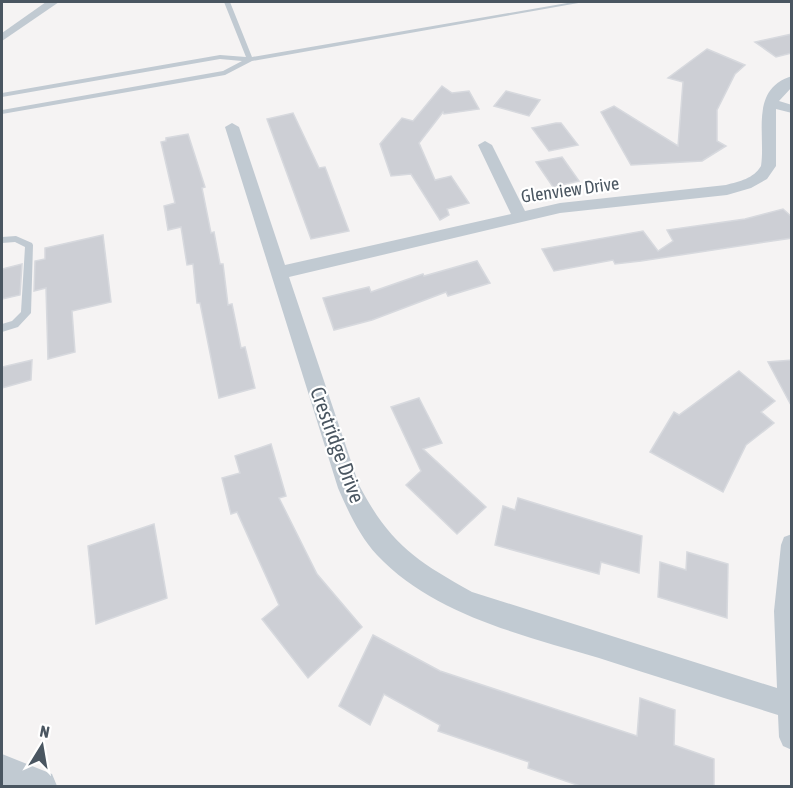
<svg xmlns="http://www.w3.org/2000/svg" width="793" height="788" viewBox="0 0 793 788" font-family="'Asap Condensed',sans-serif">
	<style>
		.building { fill: #cdcfd5; stroke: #d7d9de; stroke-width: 1.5 }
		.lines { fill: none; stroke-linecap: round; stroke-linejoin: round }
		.service { fill: #c1cad2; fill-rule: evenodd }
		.minor { fill: #c1cad2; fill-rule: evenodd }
		.tertiary { fill: #c1cad2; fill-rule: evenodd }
		.labels { text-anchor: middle; stroke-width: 4.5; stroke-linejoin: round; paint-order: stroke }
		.far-street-label { font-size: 18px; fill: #4a5661; stroke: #fff }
		.street-label { font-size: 21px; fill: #4a5661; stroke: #fff }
	</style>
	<rect width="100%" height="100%" fill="#f5f3f3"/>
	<g class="building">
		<polygon points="792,34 792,53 776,57 755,42"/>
		<polygon points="707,49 745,65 735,74 717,110 717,141 726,146 702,161 631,165 601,112 614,106 678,146 683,82 668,78"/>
		<polygon points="442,86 452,93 469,91 479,109 444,114 443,112 419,143 435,180 451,176 469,203 447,209 449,215 440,220 411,174 391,176 380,144 402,118 413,121"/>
		<polygon points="506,91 540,100 529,116 494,106"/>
		<polygon points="293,113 319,168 325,167 349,231 311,239 267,119"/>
		<polygon points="556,123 561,123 578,145 549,151 532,128"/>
		<polygon points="188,134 205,187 202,188 211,233 214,232 220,264 223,264 228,305 232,304 241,348 245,347 255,388 219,398 200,303 197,303 193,264 187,265 181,227 168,230 164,206 175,203 161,142 166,141 166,138"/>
		<polygon points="562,157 579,181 553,187 536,162"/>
		<polygon points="783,209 792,217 792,238 641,261 615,264 613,260 554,271 542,249 643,231 658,251 673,241 667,230 745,219"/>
		<polygon points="103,235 111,302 72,311 75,352 48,359 46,288 34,291 35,261 45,259 45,248"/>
		<polygon points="477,261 490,283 448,296 446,292 372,320 334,330 323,298 369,287 371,292 423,274 424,276"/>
		<polygon points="22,264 20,295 2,299 2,269"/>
		<polygon points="32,360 31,380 2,388 2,367"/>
		<polygon points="792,360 792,407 768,362"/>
		<polygon points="739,371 775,401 761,412 774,423 746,445 723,492 650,452 674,412 679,415"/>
		<polygon points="419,398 442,443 423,449 486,507 457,534 406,485 421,471 391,407"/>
		<polygon points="271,444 286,496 279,498 317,574 362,627 308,678 262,619 279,605 237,512 231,514 222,478 240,473 235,456"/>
		<polygon points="518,498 642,536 639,573 601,562 599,574 495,545 503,506 515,510"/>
		<polygon points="154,524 167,598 96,624 88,546"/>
		<polygon points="687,552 728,564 727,618 658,597 660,562 686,570"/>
		<polygon points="373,635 440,671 637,736 640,698 675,710 674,745 714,759 714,786 580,786 528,768 529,762 438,731 440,725 384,694 370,725 339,706"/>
	</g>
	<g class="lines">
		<g class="service">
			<polygon points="224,2 230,2 252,57 573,2 584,2 252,61 225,75 2,114 2,110 223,71 242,61 220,59 2,97 2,93 220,55 246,57"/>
			<polygon points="16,236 32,243 33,245 31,313 18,327 2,332 2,324 12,321 21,312 25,247 15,242 2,243 2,237"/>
		</g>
		<g class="minor">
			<polygon points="46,2 59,2 2,41 2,33"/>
			<path d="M 792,76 L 792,87 L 779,101 L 792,105 L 792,113 L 776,109 L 776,166 L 767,179 L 751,188 L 727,195 L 560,213 L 289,277 L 359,485 C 390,544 415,560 472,592 L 777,688 L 774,611 L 781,545 L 784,537 L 792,534 L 792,750 L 783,746 L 779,737 L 778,715 C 718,696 658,677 599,658 C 523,635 433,615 377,555 C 360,537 348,511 338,488 L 225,127 L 232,123 L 239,127 L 285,265 L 511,214 L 478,145 L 485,141 L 492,145 L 525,211 L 560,203 L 726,185 C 740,181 753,179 761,166 C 766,135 749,89 792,76 Z"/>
		</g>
		<polygon class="tertiary" points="2,754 52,774 57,786 2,786"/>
	</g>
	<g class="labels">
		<g class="far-street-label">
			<text transform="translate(570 190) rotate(-8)" y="6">Glenview Drive</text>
		</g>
		<g class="street-label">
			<text transform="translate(337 445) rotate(70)" y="7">Crestridge Drive</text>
		</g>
	</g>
	<rect width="793" height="788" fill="none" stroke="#4a5661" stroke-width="6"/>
	<g transform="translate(42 746) rotate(11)" stroke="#ffffff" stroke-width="4.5" paint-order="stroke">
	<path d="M0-4.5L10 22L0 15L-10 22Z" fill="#4a5661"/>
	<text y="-9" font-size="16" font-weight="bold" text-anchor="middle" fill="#4a5661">N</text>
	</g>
</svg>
